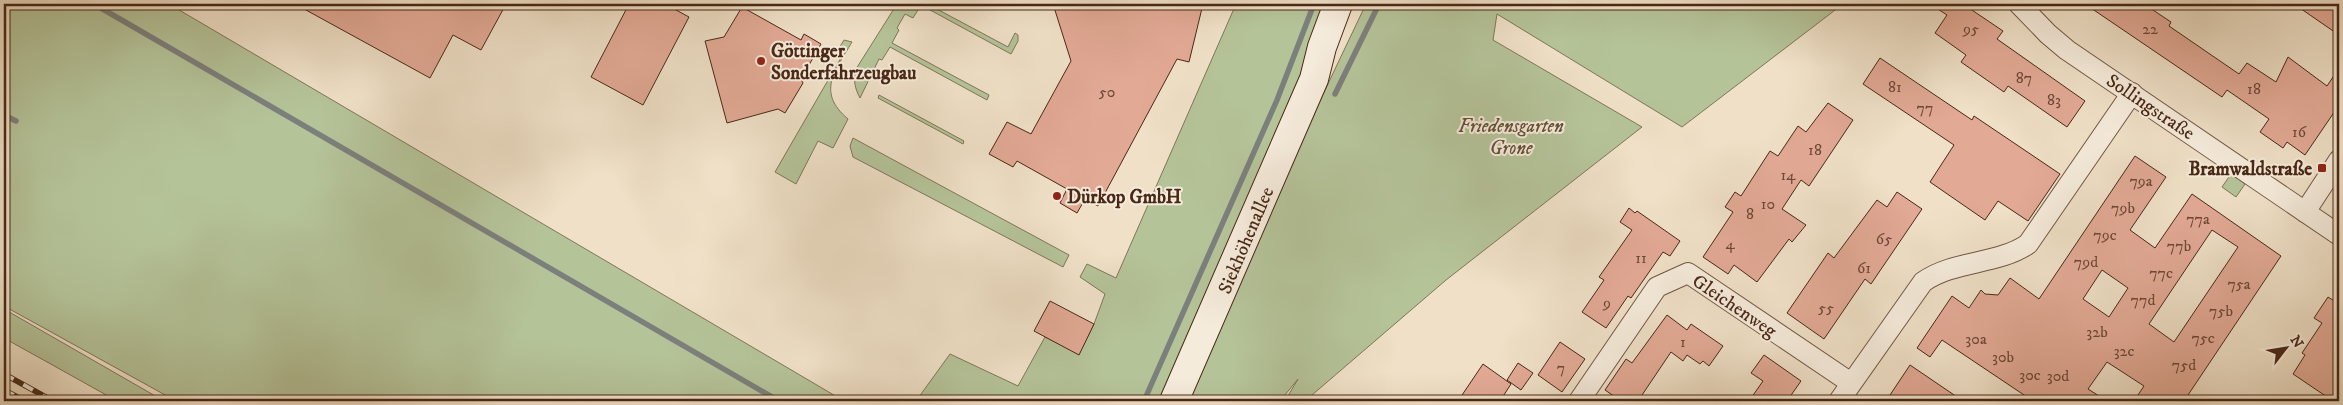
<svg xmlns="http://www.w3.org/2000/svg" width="2343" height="405" viewBox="0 0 2343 405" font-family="'IM FELL DW Pica',serif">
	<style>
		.green { fill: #b5c399; stroke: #7f7658 }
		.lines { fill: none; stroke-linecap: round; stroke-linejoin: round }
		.stream { stroke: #7c807c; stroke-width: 5.5 }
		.building { fill: #e2a995; stroke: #492817; fill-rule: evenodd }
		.minor-casing { stroke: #725643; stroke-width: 22 }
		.secondary-casing { stroke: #492817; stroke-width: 30 }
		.minor { stroke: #f5ebdb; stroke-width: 20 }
		.secondary { stroke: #f5ebdb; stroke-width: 28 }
		.rail-casing { stroke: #492817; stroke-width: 5.5 }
		.rail { stroke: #f5ebdb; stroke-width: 4; stroke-dasharray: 11; stroke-linecap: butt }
		.poi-dot { fill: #8f2418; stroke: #f5ebdb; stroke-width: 2 }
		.labels { text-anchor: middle; stroke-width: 4; stroke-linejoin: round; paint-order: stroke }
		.number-label { font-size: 16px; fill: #6f4836 }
		.poi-label { font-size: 19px; font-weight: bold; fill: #492817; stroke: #f5ebdb; text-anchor: start }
		.street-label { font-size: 19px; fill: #492817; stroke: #f5ebdb }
		.park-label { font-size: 19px; font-style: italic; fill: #644f38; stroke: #f5ebdb }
	</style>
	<rect width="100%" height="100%" fill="#efe0c7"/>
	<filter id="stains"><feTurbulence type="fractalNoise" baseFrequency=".004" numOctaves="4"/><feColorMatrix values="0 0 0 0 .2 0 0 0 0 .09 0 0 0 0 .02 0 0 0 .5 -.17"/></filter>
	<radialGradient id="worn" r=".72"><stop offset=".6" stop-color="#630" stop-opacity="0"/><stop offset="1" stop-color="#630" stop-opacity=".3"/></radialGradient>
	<g class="green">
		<polygon points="4,4 169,4 844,401 176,401 4,306"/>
		<path d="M 897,4 L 937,4 L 935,8 L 1008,47 L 1015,33 L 1018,35 L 1018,41 L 1011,54 L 921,5 L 913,18 L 905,14 L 897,28 L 899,30 L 892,43 L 989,95 L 987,100 L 890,47 L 882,60 L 879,59 L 860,98 C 855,89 853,80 856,69 Z"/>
		<polygon points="1236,4 1329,4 1278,140 1162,401 916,401 950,354 1018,386 1045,337 1079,354 1094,324 1105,294 1080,277 1087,264 1116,278"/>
		<polygon points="1366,4 1843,4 1682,127 1497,14 1493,40 1642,127 1446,280 1305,401 1285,401 1298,379 1280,401 1185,401 1316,109"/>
		<path d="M 844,40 L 852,42 C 835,71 816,92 848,119 L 833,148 L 818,141 L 796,184 L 775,172 L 842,56 L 836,53 Z"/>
		<polygon points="879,95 964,141 963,144 878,98"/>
		<polygon points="853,138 1069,255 1063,267 853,157 850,146"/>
		<polygon points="2231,174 2245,184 2236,197 2222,187"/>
		<polygon points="4,309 164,401 117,401 4,338"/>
	</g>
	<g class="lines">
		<g class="stream">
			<polyline points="94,4 779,401"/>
			<polyline points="1335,94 1379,4"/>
			<polyline points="4,115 16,121"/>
			<polyline points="1144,401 1277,100 1314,4"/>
		</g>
	</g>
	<g class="building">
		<polygon points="295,4 506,4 481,50 453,35 430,78"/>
		<polygon points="629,4 665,4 689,17 643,105 591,77"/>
		<polygon points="1053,4 1203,4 1189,62 1177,59 1098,206 1085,199 1077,213 1060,203 1067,189 1017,161 1013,167 989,154 1007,122 1031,134 1071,61"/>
		<polygon points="1930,4 1963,4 2003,31 1997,39 2085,101 2067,127 2008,86 2004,92 1961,62 1966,55 1935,33 1947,15"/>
		<polygon points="2085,4 2144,4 2171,22 2169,26 2239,74 2247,63 2276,82 2288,57 2327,86 2339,68 2339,105 2305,155 2287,142 2283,148 2260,132 2269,119 2227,90 2222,97"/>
		<polygon points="2294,4 2339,4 2339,35"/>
		<polygon points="742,7 801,40 804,34 821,44 801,79 803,83 785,113 778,109 727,123 705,41 724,37"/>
		<polygon points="1880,58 1972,120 1974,116 2060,174 2028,221 1998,201 1985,220 1930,182 1954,145 1863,84"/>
		<polygon points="1828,103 1853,120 1809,186 1801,180 1782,209 1806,225 1792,242 1789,239 1757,282 1734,265 1728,274 1703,257 1733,212 1725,207 1735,192 1741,196 1770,151 1778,156 1798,126 1806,132"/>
		<path d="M 2135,156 L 2166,177 L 2130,230 L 2155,248 L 2192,194 L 2281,256 L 2184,401 L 2134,401 L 2144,386 L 2107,362 L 2088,389 L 2107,401 L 2033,401 L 1942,340 L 1930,357 L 1917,348 L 1952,296 L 1969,308 L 1981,290 L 1985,294 L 1998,295 L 2010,278 L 2039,299 ZM 2212,230 L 2238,247 L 2174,342 L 2149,324 ZM 2102,270 L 2128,288 L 2109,317 L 2083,299 Z"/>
		<polygon points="1897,192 1922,209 1871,284 1865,279 1824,339 1787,313 1828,253 1834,258 1877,200 1887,207"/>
		<polygon points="1629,208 1635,213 1637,211 1680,241 1670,256 1663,252 1631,298 1628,296 1606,328 1582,312 1604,280 1599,277 1632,230 1620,222"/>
		<polygon points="2328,297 2336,302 2339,298 2339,401 2333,401 2293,374 2305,355 2302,353 2322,323 2314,318"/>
		<polygon points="1050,301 1094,324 1079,355 1034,331"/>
		<polygon points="1667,315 1687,330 1691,324 1723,346 1709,366 1703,361 1700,364 1687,355 1683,361 1671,352 1638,401 1621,401 1605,390 1626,359 1632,363"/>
		<polygon points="1560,342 1585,359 1562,392 1538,375"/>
		<polygon points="1764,355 1801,381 1787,401 1749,401 1763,381 1751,373"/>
		<polygon points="1518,363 1533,373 1521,390 1507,380"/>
		<polygon points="1483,364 1511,384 1500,401 1458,401"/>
		<polygon points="1910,365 1963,401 1886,401"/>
	</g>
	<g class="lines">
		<g class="minor-casing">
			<g id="minor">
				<polyline points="2019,4 2048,34 2067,50 2339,235"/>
				<polyline points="2305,212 2339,160"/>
				<polyline points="1579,401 1657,287 1688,273 1851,383"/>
				<path d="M 1839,401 L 1923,282 C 1954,260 1997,265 2028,244 L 2132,93"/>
			</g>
		</g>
		<g class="secondary-casing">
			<polyline id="secondary" points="1174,401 1314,79 1322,47 1338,4"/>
		</g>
		<use href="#minor" class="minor"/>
		<use href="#secondary" class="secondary"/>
		<g class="rail-casing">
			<g id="rail">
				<polyline points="4,374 53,401"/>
				<polyline points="4,390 25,401"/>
			</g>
		</g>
		<use href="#rail" class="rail"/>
	</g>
	<g class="poi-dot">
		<circle cx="761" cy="61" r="5"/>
		<rect x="2317" y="163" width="10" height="10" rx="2.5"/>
		<circle cx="1057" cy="196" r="5"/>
	</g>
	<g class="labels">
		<g class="number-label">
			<text x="1971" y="34">95</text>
			<text x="2150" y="34">22</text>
			<text x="2024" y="83">87</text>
			<text x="1895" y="92">81</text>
			<text x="2254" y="94">18</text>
			<text x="1107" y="97">50</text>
			<text x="2054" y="105">83</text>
			<text x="1925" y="113">77</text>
			<text x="2299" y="137">16</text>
			<text x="1815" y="155">18</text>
			<text x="1788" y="180">14</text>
			<text x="2141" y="186">79a</text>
			<text x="1768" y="209">10</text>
			<text x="2123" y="213">79b</text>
			<text x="1750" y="219">8</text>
			<text x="2198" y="224">77a</text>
			<text x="2105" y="240">79c</text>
			<text x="1884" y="244">65</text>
			<text x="1730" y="249">4</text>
			<text x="2179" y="251">77b</text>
			<text x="1641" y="263">11</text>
			<text x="2086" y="267">79d</text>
			<text x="1864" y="273">61</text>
			<text x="2161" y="278">77c</text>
			<text x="2239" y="289">75a</text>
			<text x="2143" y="305">77d</text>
			<text x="1607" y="308">9</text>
			<text x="1826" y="313">55</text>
			<text x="2221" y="316">75b</text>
			<text x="2097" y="337">32b</text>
			<text x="2203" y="343">75c</text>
			<text x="1976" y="344">30a</text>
			<text x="1683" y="347">1</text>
			<text x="2124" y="356">32c</text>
			<text x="2003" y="362">30b</text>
			<text x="2184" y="370">75d</text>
			<text x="1561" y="373">7</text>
			<text x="2030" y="380">30c</text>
			<text x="2058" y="381">30d</text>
		</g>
		<g class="poi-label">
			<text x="771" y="57">Göttinger<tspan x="771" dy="22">Sonderfahrzeugbau</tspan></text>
			<text x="2312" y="175" text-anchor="end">Bramwaldstraße</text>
			<text x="1067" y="203">Dürkop GmbH</text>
		</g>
		<g class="street-label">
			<text transform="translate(2151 106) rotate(34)" y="7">Sollingstraße</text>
			<text transform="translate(1245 240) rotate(-67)" y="7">Siekhöhenallee</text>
			<text transform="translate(1735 305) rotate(34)" y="7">Gleichenweg</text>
		</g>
		<g class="park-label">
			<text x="1511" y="132">Friedensgarten<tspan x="1511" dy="22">Grone</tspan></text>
		</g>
	</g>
	<rect width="2343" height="405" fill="none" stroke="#efe0c7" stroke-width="20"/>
	<rect x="5" y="5" width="2333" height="395" fill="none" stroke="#492817" stroke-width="2.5"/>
	<rect x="10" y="10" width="2323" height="385" fill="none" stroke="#492817"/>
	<g transform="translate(2286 348) rotate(59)" stroke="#f5ebdb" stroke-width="4" paint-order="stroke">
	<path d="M0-4L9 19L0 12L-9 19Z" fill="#492817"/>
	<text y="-8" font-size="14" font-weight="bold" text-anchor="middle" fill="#492817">N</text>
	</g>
	<rect width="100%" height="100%" filter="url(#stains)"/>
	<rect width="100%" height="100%" fill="url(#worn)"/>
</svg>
